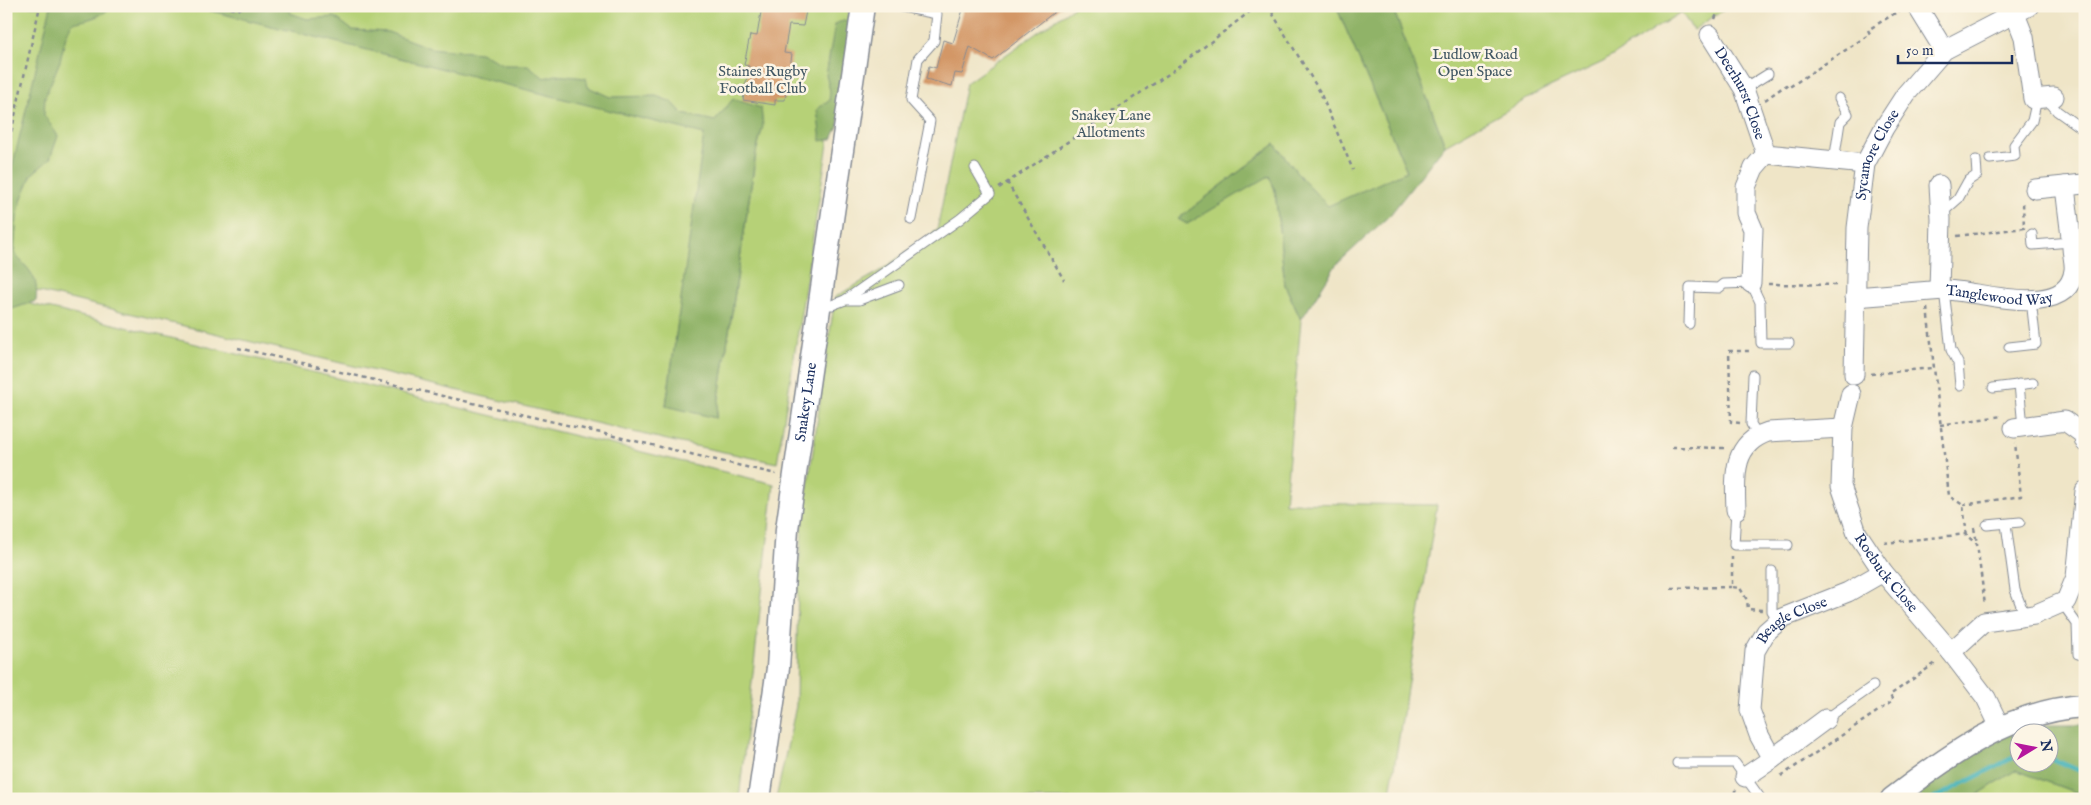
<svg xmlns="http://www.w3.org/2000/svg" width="2091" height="805" viewBox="0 0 2091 805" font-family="'IM FELL English',serif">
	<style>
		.green { fill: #b6d177; stroke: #68806a; fill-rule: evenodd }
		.forest { fill: #90b368; stroke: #567163; fill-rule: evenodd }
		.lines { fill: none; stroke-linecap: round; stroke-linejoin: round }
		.stream { stroke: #40b1b8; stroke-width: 4.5 }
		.building { fill: #d39766 }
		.service-casing { stroke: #858a92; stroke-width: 11 }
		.minor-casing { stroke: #858a92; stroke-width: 21 }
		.tertiary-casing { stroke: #858a92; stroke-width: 25 }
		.path { stroke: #858a92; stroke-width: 2.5; stroke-dasharray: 4 4; stroke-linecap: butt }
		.service { stroke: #fff; stroke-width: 9 }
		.minor { stroke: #fff; stroke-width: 19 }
		.tertiary { stroke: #fff; stroke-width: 22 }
		.labels { text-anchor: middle; stroke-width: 5; stroke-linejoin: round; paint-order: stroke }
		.park-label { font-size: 15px; fill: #425864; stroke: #fcf5e5 }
		.street-label { font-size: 15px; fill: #1b2f5e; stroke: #fcf5e5 }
	</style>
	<rect width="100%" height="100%" fill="#fcf5e5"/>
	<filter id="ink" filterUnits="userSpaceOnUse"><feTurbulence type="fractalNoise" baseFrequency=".02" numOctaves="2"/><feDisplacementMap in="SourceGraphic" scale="10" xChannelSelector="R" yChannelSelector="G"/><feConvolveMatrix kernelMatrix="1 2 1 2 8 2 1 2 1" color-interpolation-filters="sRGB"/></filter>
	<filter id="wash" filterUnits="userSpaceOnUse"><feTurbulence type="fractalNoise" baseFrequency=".0096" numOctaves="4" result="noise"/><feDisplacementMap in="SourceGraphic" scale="20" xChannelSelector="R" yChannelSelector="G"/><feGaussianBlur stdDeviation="1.12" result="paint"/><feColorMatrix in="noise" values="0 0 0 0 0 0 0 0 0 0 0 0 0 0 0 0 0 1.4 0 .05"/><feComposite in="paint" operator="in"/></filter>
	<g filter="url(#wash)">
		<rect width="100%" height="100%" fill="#efe5c7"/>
		<g class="green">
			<path d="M 6,6 L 850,6 L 777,463 L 676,442 L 6,284 ZM 704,141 L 756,154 L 716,418 L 666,405 Z"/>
			<polygon points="1075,6 1336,6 1407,171 1328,207 1302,179 1275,144 1178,219 1187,224 1269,175 1275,190 1285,285 1301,320 1285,503 1437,505 1389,799 776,799 796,706 798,576 803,521 835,297 877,273 937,230 966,83"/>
			<polygon points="1392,6 1730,6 1693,30 1681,12 1603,62 1543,90 1445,145"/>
			<polygon points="6,298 774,484 739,799 6,799"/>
			<polygon points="2016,770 2085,796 2085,799 1971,799"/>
		</g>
		<g class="forest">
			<path d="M 51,6 L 112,6 C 102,17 87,20 72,23 L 66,36 L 60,61 L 45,97 L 44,115 L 58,136 L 50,159 L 32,174 L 22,198 L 17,218 L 14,253 C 29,271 39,275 36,301 L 9,310 L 6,307 L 6,193 Z"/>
			<polygon points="191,6 250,6 264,9 266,6 292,6 290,13 307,19 335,17 352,30 388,32 430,48 480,53 505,65 528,65 544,78 556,75 586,78 588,87 610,97 656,96 672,102 683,114 715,121 733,99 761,108 763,126 756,153 716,418 666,406 704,134"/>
			<polygon points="1336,6 1392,6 1445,145 1390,215 1336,265 1301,320 1285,285 1275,190 1269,176 1187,224 1178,219 1275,144 1302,179 1328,206 1407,171"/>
			<polygon points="845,20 852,27 838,126 832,139 821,141 817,109 829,101 830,91 826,75 835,24"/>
			<path d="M 2043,725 L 2085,725 L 2085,796 L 2016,770 L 1971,799 L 1904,799 L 2015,729 ZM 2018,732 L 2048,732 L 2048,762 L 2018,762 Z"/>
		</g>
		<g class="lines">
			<g class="stream">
				<polyline points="2048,757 2085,773"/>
				<polyline points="1933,799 2018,755"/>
			</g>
		</g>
		<g id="blocks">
			<g class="building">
				<polygon points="762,6 807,6 803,26 789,25 784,53 792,54 785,100 775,100 775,105 743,100 749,66 744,65 750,35 757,36"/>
				<polygon points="964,6 1062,6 993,60 970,47 962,74 955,73 952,86 926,79 929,66 936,68 943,40 953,43"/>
			</g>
		</g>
	</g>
	<g filter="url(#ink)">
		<use href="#blocks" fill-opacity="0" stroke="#858a92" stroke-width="1"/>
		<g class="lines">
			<g class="service-casing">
				<g id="service">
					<polyline points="897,6 937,14 934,41 918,59 911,100 930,121 911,219"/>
					<polyline points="1997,6 2002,20"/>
					<polyline points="1744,89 1768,74"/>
					<polyline points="2047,99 2057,111 2085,131"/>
					<polyline points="1990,159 2015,156 2014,145 2032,121 2037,99"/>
					<polyline points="1834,161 1840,122 1848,114 1839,98"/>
					<polyline points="1941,214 1958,199 1968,181 1977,175 1976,160"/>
					<polyline points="2032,234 2033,245 2071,242"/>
					<polyline points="1944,290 1951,350 1958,363 1960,386"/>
					<polyline points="845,300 859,300 899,285"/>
					<polyline points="820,305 832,305 845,300 960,219 990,194 975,168"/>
					<polyline points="1689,324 1690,287 1719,288 1724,284 1751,283 1760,302 1761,343 1789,343"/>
					<polyline points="2009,347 2036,344 2031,300"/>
					<polyline points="1753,375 1751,424 1758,435"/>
					<polyline points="2019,384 2023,427"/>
					<polyline points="1993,388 2033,383"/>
					<polyline points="1736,510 1734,545 1788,545"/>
					<polyline points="2006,524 2015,590 2025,616"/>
					<polyline points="1987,525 2020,522"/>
					<polyline points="1772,571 1772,611 1778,621"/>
					<polyline points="2062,603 2077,624 2078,654 2085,656"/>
					<polyline points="1826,719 1873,686"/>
					<polyline points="1677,763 1735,763 1761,799"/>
				</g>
			</g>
			<g class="minor-casing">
				<g id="minor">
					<polyline points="1917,6 1944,50"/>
					<polyline points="2015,14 2024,37 2033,99 2054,97"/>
					<path id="s1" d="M 1710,35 L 1744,89 L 1766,154 L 1865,164"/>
					<polyline points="2035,189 2065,186"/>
					<polyline points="1751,283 1753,229 1746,213 1746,187 1754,168 1766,154"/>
					<polyline points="1939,290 1941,219 1939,185"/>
					<path id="s2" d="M 1855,297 L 1944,290 C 1977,290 2068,322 2074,270 C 2075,263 2072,254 2072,247 C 2070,226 2067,206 2065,186 L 2083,184"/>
					<path id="s3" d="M 1854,375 L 1857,228 L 1865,164 L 1884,128 L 1906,94 L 1944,50 L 2029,6"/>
					<path id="s4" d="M 1851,394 L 1843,428 L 1841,486 L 1857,533 L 1883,572 L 1951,652 L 1986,698 L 2000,727"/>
					<polyline points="2014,428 2065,421 2083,434 2085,442"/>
					<path d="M 1736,510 C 1735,479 1731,444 1768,432 L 1843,428"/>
					<polyline points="1951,652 1984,622 2034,615 2066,601 2076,577 2085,491"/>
					<polyline points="1772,759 1826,719"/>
					<path id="s5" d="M 1745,777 L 1772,759 L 1759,735 L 1750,710 L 1755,651 L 1766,632 L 1782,618 L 1848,592 L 1883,572"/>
				</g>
			</g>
			<g class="tertiary-casing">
				<g id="tertiary">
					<path id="s6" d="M 759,799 L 778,668 L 787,529 L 863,6"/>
					<path d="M 1892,799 C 1949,755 2010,710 2085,706"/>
				</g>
			</g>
			<g class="path">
				<polyline points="223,6 238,10 244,6"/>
				<polyline points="1268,6 1320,92 1353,170"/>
				<polyline points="1715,19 1720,6"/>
				<polyline points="1765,100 1786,85 1788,88 1870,34 1868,30 1900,10"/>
				<polyline points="2083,141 2085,159"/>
				<polyline points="6,155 40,6"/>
				<polyline points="1007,182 1064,280"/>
				<polyline points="999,188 1173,71 1257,6"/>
				<polyline points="1957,236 2024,228 2023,202"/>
				<polyline points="1768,284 1840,285"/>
				<polyline points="1927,308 1949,496 1963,505 1967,536 1977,544 1985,605"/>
				<polyline points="238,348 776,474"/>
				<polyline points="1871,374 1932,368"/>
				<polyline points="1740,423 1731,422 1729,351 1752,351"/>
				<polyline points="1940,425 2002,416"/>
				<polyline points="1672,447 1726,448"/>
				<polyline points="1963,505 2021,496 2015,443"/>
				<polyline points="1974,528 1977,543"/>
				<polyline points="1884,543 1967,534"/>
				<polyline points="1732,556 1732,587 1740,588 1747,600 1748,609 1762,610"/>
				<polyline points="1671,588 1732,587"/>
				<polyline points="1781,776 1893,701 1890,695 1937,662"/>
				<polyline points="1731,799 1731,796 1736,790"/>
			</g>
			<use href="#service" class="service"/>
			<use href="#minor" class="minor"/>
			<use href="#tertiary" class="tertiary"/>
		</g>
	</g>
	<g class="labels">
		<g class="park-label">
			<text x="1475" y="59">Ludlow Road<tspan x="1475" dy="17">Open Space</tspan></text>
			<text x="763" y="76">Staines Rugby<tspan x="763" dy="17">Football Club</tspan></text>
			<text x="1111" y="120">Snakey Lane<tspan x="1111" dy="17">Allotments</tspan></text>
		</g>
		<g class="street-label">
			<text dy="5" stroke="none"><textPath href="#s1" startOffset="66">Deerhurst Close</textPath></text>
			<text dy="5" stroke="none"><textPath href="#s3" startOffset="224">Sycamore Close</textPath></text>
			<text dy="5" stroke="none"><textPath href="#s2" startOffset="145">Tanglewood Way</textPath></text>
			<text dy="5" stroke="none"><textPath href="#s6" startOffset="400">Snakey Lane</textPath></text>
			<text dy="5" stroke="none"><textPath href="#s4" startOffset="192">Roebuck Close</textPath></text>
			<text dy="5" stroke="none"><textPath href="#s5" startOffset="196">Beagle Close</textPath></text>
		</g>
	</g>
	<rect width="2091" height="805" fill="none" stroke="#fcf5e5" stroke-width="25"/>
	<g transform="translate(2034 748) rotate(80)"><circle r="24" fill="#fcf5e5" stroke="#a2a6af"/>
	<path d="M0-4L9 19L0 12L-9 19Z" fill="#b5179e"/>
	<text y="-8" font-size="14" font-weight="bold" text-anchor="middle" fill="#1b2f5e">N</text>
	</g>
	<path d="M1898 55v8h114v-8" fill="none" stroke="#1b2f5e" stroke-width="2.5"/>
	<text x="1906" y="55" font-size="15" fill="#1b2f5e" stroke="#fcf5e5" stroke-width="4" paint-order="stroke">50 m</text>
</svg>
